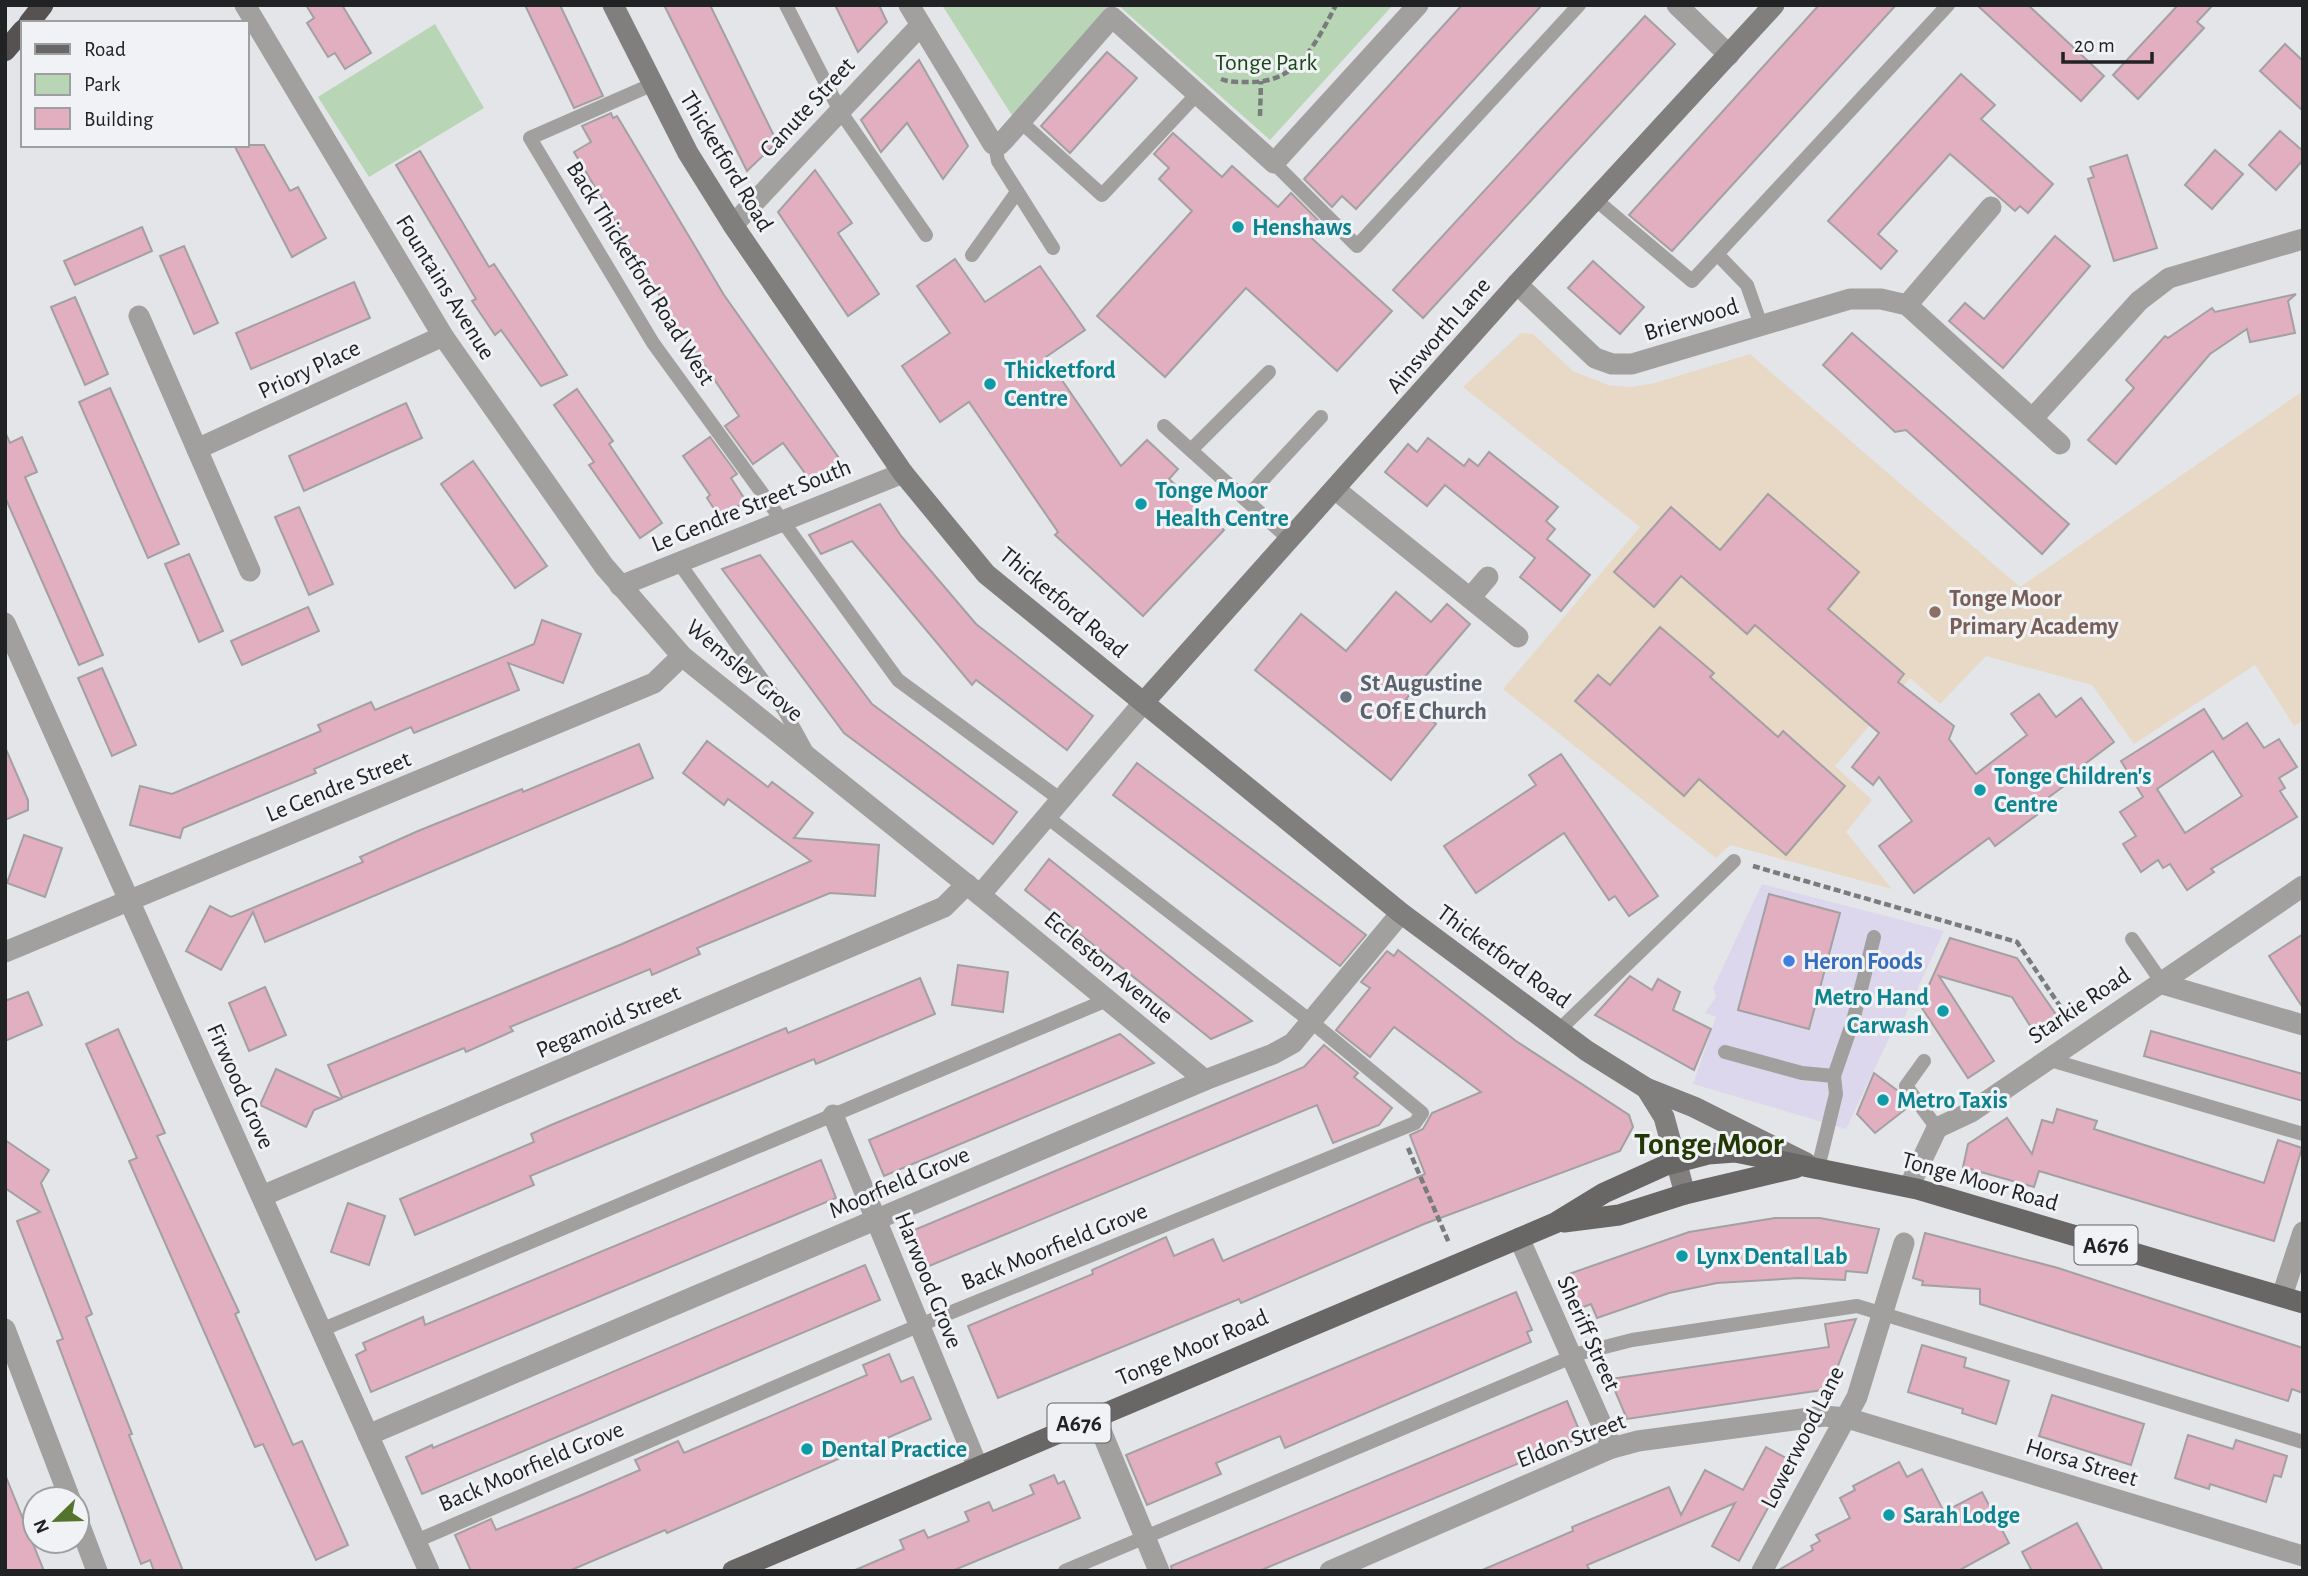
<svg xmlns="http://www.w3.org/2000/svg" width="2308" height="1576" viewBox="0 0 2308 1576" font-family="'Alegreya Sans',sans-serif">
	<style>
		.commercial { fill: #ddd7ed }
		.education { fill: #e7d9c6 }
		.green { fill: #b8d6b5 }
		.building { fill: #e1afbf; stroke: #a3a0a1; stroke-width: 2; fill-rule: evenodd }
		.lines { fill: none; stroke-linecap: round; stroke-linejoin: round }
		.path { stroke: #7a7b7d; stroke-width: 4.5; stroke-dasharray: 7 3.5; stroke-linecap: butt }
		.lane { stroke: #a1a09f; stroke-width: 14 }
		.street { stroke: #a1a09f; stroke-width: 21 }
		.secondary { stroke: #817e7e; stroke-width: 21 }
		.primary { stroke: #696766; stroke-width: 21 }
		.highway { stroke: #565252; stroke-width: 21 }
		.culture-dot { fill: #0f9aa8; stroke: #f0f2f5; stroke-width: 2.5 }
		.education-dot { fill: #8d6e63; stroke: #f0f2f5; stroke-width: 2.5 }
		.worship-dot { fill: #6b7280; stroke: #f0f2f5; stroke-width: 2.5 }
		.shop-dot { fill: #3f7fe0; stroke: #f0f2f5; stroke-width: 2.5 }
		.labels { text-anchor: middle; stroke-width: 6; stroke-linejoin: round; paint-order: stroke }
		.shield { fill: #f0f2f5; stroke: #5f6062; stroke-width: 2 }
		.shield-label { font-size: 23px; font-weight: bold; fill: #212223 }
		.park-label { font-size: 24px; fill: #1a4718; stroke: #f0f2f5 }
		.street-label { font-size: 24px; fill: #212223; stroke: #f0f2f5 }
		.culture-label { font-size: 24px; font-weight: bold; fill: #0d838f; stroke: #f0f2f5; text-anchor: start }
		.education-label { font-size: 24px; font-weight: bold; fill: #785e54; stroke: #f0f2f5; text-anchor: start }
		.worship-label { font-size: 24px; font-weight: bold; fill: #5b616d; stroke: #f0f2f5; text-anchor: start }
		.shop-label { font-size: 24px; font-weight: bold; fill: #366cbe; stroke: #f0f2f5; text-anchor: start }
		.district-label { font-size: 32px; font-weight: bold; fill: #233804; stroke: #f0f2f5 }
	</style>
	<rect width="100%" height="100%" fill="#e3e5e8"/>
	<polygon class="commercial" points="1762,884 1944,931 1904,1018 1893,1030 1846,1129 1693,1084 1716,1017 1705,1013 1716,997 1713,988"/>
	<polygon class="education" points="1521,333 1533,334 1573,371 1608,385 1631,387 1655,383 1750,354 2020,587 2303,391 2303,720 2294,726 2255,665 2134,744 2092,685 1986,656 1940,704 1910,678 1835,766 1872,800 1846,832 1892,889 1730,845 1716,858 1503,689 1640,527 1463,387"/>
	<g class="green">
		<polygon points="942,5 1110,5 1013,117"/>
		<polygon points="1118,5 1393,5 1270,140"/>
		<polygon points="435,24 484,108 369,177 318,97"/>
	</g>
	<g class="building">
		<polygon points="306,5 342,5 371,53 345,69 335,53 328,57 307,23 314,18"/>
		<polygon points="525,5 560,5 603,96 574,108"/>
		<polygon points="664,5 710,5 777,142 747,171"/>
		<polygon points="835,5 879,5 887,22 858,52"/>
		<polygon points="1462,5 1542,5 1356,209 1342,196 1332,207 1304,179"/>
		<polygon points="1819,5 1896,5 1672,251 1629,215"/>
		<polygon points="1977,5 2028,5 2104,76 2081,101"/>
		<polygon points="2178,5 2213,5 2197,22 2204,28 2138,99 2113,75"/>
		<polygon points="1645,16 1675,44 1423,318 1393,290"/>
		<polygon points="2285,44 2303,61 2303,111 2260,71"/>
		<polygon points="1107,52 1137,78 1070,153 1041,126"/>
		<polygon points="919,60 968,146 943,179 907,123 881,152 861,120"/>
		<polygon points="1961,74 1995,105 1981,119 2053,184 2028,213 2020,206 2015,211 1950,154 1878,234 1897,251 1881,269 1828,221"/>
		<polygon points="611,113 613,118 617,116 724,295 846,468 810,480 783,443 753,464 725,426 739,416 676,323 574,152 591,142 582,126"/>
		<polygon points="2280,131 2303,151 2303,160 2276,190 2249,165"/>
		<polygon points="1173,133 1222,177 1232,166 1278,207 1291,193 1319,221 1307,234 1392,311 1337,371 1246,288 1165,377 1097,316 1192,211 1159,179 1169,168 1154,154"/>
		<polygon points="234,145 264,145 290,191 298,187 326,238 292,257"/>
		<polygon points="2215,150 2243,174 2212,209 2185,185"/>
		<polygon points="420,151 489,267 494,264 567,375 541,386 501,330 495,335 472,301 476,299 396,165"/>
		<polygon points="2127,155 2157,248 2114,261 2088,179 2094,177 2090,167"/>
		<polygon points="815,170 852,223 838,233 879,294 848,316 778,212"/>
		<polygon points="142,227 152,251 75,285 64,261"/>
		<polygon points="2055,236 2090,266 2003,368 1949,321 1965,303 1984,319"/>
		<polygon points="184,246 218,323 194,334 160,256"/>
		<polygon points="955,259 985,302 1040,266 1085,330 1046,357 1121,466 1147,440 1178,469 1169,479 1224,530 1143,616 1055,535 1058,532 969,402 940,422 902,366 950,333 917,286"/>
		<polygon points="1593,261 1644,307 1620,334 1568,288"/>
		<polygon points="354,282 370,318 251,369 236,333"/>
		<polygon points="2296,294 2288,301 2295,333 2250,342 2247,329 2210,354 2116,464 2088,440 2134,388 2126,380 2165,336 2168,338 2212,308 2215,312"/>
		<polygon points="75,297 108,374 85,385 51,307"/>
		<polygon points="1852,333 2069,524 2042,554 1906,430 1895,432 1823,365"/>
		<polygon points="110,388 179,544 148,558 79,402"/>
		<polygon points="577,389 613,441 609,444 662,523 640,538 589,465 594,462 554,405"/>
		<polygon points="406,403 422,438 304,491 289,456"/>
		<polygon points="5,432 10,443 22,437 37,472 25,477 103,655 79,665 5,497"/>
		<polygon points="710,437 737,474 731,478 746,501 720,518 707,498 710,495 683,456"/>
		<polygon points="1428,438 1464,466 1469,459 1478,466 1489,452 1558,507 1546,521 1555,529 1547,539 1590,575 1561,611 1520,577 1535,558 1445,485 1427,506 1385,472 1408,444 1417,452"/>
		<polygon points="473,461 547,566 515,588 441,484"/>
		<polygon points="1768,494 1859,572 1828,609 1904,674 1898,682 1954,726 1949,739 1976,774 2027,735 2011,714 2039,694 2056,717 2081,698 2114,742 2065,779 2068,783 2045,800 2049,806 1995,846 1989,838 1914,893 1879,846 1912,821 1879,777 1873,785 1852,767 1879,733 1755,625 1747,634 1681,576 1654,607 1614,572 1671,507 1720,550"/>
		<polygon points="880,504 901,536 976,624 1093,716 1067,750 976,680 972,685 852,541 821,554 809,535"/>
		<polygon points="299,507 333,584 309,595 275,517"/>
		<polygon points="189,554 223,631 199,642 165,564"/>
		<polygon points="760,555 872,704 1017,812 993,844 844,733 722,569"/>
		<polygon points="1396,592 1431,622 1447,604 1470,624 1406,699 1436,724 1391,780 1255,670 1301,614 1346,651"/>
		<polygon points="308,607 319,631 242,665 231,641"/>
		<polygon points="542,620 581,634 563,683 508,663 519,690 414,733 411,727 314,769 316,773 183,828 180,838 130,825 140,786 172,794 321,731 318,725 371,702 375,710 534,644"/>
		<polygon points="1660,627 1714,673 1710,677 1778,737 1783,731 1845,786 1786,855 1699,779 1684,796 1575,701 1598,675 1610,685"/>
		<polygon points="102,668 136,745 112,756 78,678"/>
		<path d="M 2204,709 L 2223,739 L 2247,723 L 2264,748 L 2279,739 L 2297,767 L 2279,778 L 2285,788 L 2280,791 L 2297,817 L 2211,869 L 2214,872 L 2187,890 L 2170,864 L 2163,868 L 2158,860 L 2141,872 L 2123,844 L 2136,836 L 2120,812 L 2143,797 L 2121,761 ZM 2213,751 L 2242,796 L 2185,833 L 2157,789 Z"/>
		<polygon points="707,741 768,787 772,782 813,813 794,838 879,845 875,896 830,893 697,948 700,954 652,975 650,969 510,1027 513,1031 466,1052 464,1048 342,1098 328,1065 622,944 811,861 728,799 724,805 683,773"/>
		<polygon points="639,744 653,778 265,942 253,912 221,970 186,951 210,906 231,917 363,862 360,857 418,831 522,789 523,792"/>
		<polygon points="5,747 28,800 28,810 5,820"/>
		<polygon points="1561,754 1658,896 1629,916 1615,896 1609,900 1564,833 1476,893 1444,846 1536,785 1529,775"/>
		<polygon points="1137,763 1366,935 1340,966 1113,795"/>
		<polygon points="24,835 62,848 45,897 7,883"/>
		<polygon points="1049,859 1191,973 1252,1021 1211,1039 1025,890"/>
		<polygon points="1769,894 1840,913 1809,1029 1738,1010"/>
		<polygon points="2303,934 2303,1008 2269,956"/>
		<polygon points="1950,938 2017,958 2057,1016 2034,1032 2012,997 1939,976 1994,1061 1968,1078 1920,1005"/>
		<polygon points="1398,950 1516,1041 1629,1115 1633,1127 1620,1151 1424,1224 1241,1303 1239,1299 998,1398 968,1326 1093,1274 1092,1270 1166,1237 1174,1256 1213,1239 1223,1261 1425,1174 1410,1135 1423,1129 1432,1113 1481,1092 1394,1027 1370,1057 1336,1030 1370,988 1361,982 1387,951 1394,956"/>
		<polygon points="958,965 1008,972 1003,1012 952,1005"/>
		<polygon points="1630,976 1652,990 1658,979 1680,992 1673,1010 1711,1029 1694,1070 1595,1015"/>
		<polygon points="920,978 935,1014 816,1064 814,1059 530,1176 534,1185 415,1235 400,1199 534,1142 531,1134 551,1125 786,1028 788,1033"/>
		<polygon points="265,987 286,1035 249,1051 229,1003"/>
		<polygon points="28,992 42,1025 5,1041 5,1001"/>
		<polygon points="118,1029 165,1133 157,1136 239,1312 235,1314 293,1445 302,1441 348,1545 316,1560 263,1444 255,1447 129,1161 137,1158 86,1044"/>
		<polygon points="2151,1031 2303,1074 2303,1101 2144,1056"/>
		<polygon points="1120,1034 1154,1063 884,1176 869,1140"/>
		<polygon points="1324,1045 1358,1073 1354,1077 1392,1108 1379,1125 1333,1143 1317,1105 922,1269 907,1233 1304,1067"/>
		<polygon points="276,1069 341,1099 314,1110 306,1127 260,1105"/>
		<polygon points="1874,1073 1898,1091 1907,1108 1875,1133 1857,1114"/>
		<polygon points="2057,1109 2097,1121 2094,1129 2264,1183 2278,1140 2302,1148 2274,1241 2039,1171 2034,1187 1963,1167 1968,1144 2007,1118 2032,1154 2042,1120 2053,1123"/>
		<polygon points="5,1140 49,1170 41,1183 92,1314 86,1317 132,1434 129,1435 183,1571 154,1571 150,1560 141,1564 57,1341 63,1339 17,1221 40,1212 5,1188"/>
		<polygon points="821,1160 836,1198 371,1392 356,1355 366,1350 363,1343 423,1317 425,1325"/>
		<polygon points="348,1203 385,1216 369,1265 331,1252"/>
		<polygon points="1775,1218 1820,1218 1879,1229 1867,1273 1846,1271 1845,1280 1799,1278 1717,1283 1669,1293 1597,1318 1591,1304 1581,1308 1566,1275 1689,1232"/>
		<polygon points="1925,1233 2058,1268 2303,1348 2303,1393 2292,1389 2288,1401 1980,1304 1980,1289 1922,1285 1923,1281 1913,1278"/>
		<polygon points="865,1265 880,1300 422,1494 406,1457 432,1445 433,1448"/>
		<polygon points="1516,1292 1532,1330 1527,1332 1531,1342 1285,1448 1280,1436 1216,1463 1221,1474 1147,1505 1126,1455"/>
		<polygon points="1856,1319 1829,1389 1627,1419 1610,1379 1829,1347 1825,1324"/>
		<polygon points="1922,1345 1966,1358 1964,1367 2009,1381 1996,1424 1962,1413 1963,1409 1908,1392"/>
		<polygon points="889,1354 901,1382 913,1377 931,1419 667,1533 665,1530 569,1571 471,1571 455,1535 491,1519 496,1530 584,1494 640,1470 635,1460 678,1441 684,1453 867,1375 863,1365"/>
		<polygon points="2052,1395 2144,1424 2131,1465 2039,1436"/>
		<polygon points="1567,1401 1582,1437 1259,1571 1172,1571 1171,1566"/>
		<polygon points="2188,1435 2233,1449 2236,1440 2287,1456 2281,1477 2274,1475 2266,1502 2210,1484 2209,1489 2175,1478"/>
		<polygon points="1766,1447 1793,1462 1739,1561 1712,1546 1735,1503 1587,1565 1590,1571 1480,1571 1573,1531 1572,1527 1669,1487 1681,1515 1705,1470 1743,1490"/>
		<polygon points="1899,1462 1907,1477 1922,1469 1944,1512 1982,1492 2009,1543 1958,1571 1777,1571 1813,1550 1811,1546 1820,1541 1816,1535 1850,1518 1840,1498 1855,1490 1853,1486"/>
		<polygon points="1054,1475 1058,1484 1064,1481 1080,1518 952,1571 853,1571 904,1549 900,1540 924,1530 928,1538 969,1521 965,1512 989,1502 993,1511 1034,1494 1030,1485"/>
		<polygon points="5,1477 6,1477 44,1571 5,1571"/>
		<polygon points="2077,1523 2103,1571 2032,1571 2022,1552"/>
	</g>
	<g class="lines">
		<g class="path">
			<path d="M 1221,79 C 1231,83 1242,82 1253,82 C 1299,81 1317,41 1336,5"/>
			<polyline points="1260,116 1261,81"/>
			<polyline points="1753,866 2017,942 2068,1018"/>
			<polyline points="1408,1148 1449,1243"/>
		</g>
		<g class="lane">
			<polyline points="786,5 840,111 926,235"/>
			<polyline points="651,85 530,138 653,343 898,680 1061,800"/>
			<polyline points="1021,122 1102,195 1197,94"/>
			<polyline points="995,145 998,161 1053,248"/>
			<polyline points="1274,163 1357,246 1579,5"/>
			<polyline points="1596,200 1692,281 1948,5"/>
			<polyline points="972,255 1017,192"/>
			<polyline points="1718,255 1747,285 1761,325"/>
			<polyline points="1164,426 1288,538"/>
			<polyline points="1191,450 1269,372"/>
			<polyline points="1245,499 1321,417"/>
			<polyline points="679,563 784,710 807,752"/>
			<polyline points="2132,939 2161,981"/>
			<polyline points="1559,1030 1734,861"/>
			<polyline points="1725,1052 1802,1073 1834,1076"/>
			<polyline points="2047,1059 2303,1134"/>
			<polyline points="1924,1061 1906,1086 1937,1128"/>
			<polyline points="1818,1168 1836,1094 1834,1076 1853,1021 1874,937"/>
			<polyline points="321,1330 1107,1000"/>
			<polyline points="416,1541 920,1325 1415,1123 1422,1113 1313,1023 1047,817"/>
			<polyline points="1065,1571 1581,1353 1632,1340 1857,1306 2303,1442"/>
		</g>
		<g class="street">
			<polyline points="245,5 443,336 604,566 682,656 980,895 1205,1080"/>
			<polyline points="909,5 993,144 999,145 1005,139 1112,17 1274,163 1418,5"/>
			<polyline points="1677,5 1729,55"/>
			<polyline points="733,225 920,26"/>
			<polyline points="1517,284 1595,358 1612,364 1632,364 1850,299 1881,299 1907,305 2060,444"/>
			<polyline points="1907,305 1991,207"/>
			<polyline points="139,316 250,571"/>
			<polyline points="2033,418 2139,301 2169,278 2303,239"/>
			<polyline points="197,449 443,336"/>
			<polyline points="1336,490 1518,637"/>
			<polyline points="620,586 903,473"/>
			<polyline points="1470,598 1488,577"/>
			<polyline points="5,623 429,1571"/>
			<polyline points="980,895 1144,702"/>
			<polyline points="5,952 654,683 682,656"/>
			<polyline points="2159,983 2303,1025"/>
			<polyline points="833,1115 977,1465"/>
			<polyline points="1909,1187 1937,1128 1971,1112 2303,886"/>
			<polyline points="262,1196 944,907 967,884"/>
			<polyline points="1519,1238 1612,1448"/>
			<polyline points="2282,1296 2303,1232"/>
			<polyline points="5,1329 70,1499"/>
			<polyline points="1095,1416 1159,1571"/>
			<polyline points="368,1435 1205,1080 1273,1054 1293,1043 1401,913"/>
			<polyline points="77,1518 97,1571"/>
			<polyline points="1330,1571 1612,1448 1638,1441 1824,1416 1847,1418 2303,1556"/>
			<polyline points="1762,1571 1857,1397 1904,1243"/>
		</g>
		<g class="secondary">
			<polyline points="613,5 688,153 733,225 903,473 986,574 1401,913 1587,1051 1646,1088 1694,1107 1806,1163"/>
			<polyline points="1144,702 1517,284 1774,5"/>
			<polyline points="1646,1088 1664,1117 1685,1194"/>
		</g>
		<g class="primary">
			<polyline points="1564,1222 1619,1215 1685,1194 1795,1168"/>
			<polyline points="733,1571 1555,1223 1604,1193 1666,1165 1708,1154 1735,1152 1917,1189 2303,1303"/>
		</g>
		<g class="highway">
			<polyline points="29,23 43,5"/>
			<polyline points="5,51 23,30"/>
		</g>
	</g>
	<g class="culture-dot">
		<circle cx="1238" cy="227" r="7"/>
		<circle cx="990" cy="384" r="7"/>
		<circle cx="1141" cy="504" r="7"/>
		<circle cx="1980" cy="790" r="7"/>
		<circle cx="1943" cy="1011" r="7"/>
		<circle cx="1883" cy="1100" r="7"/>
		<circle cx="1682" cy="1256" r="7"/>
		<circle cx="807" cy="1449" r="7"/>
		<circle cx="1889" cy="1515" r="7"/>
	</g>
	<circle class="education-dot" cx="1935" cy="612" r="7"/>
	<circle class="worship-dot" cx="1346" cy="697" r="7"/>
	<circle class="shop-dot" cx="1789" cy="961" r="7"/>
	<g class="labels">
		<g class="shield">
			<rect x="2074.5" y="1225.5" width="63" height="39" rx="5"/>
			<rect x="1047.5" y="1403.5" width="63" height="39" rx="5"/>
		</g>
		<g class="shield-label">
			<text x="2106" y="1253">A676</text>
			<text x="1079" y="1431">A676</text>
		</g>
		<g class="park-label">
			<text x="1266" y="70">Tonge Park</text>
		</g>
		<g class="street-label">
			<text transform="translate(807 107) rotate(-47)" y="8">Canute Street</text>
			<text transform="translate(727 161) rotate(59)" y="8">Thicketford Road</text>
			<text transform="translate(641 273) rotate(58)" y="8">Back Thicketford Road West</text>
			<text transform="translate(446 287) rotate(58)" y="8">Fountains Avenue</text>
			<text transform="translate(1691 319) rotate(-17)" y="8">Brierwood</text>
			<text transform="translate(1438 335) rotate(-49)" y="8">Ainsworth Lane</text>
			<text transform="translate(309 369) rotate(-25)" y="8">Priory Place</text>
			<text transform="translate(751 505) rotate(-22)" y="8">Le Gendre Street South</text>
			<text transform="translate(1064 602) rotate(40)" y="8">Thicketford Road</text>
			<text transform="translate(745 670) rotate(40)" y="8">Wemsley Grove</text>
			<text transform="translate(338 786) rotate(-22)" y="8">Le Gendre Street</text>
			<text transform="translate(1504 956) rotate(36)" y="8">Thicketford Road</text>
			<text transform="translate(1109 967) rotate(40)" y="8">Eccleston Avenue</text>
			<text transform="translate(2079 1005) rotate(-34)" y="8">Starkie Road</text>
			<text transform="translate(608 1021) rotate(-23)" y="8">Pegamoid Street</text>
			<text transform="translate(241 1086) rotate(66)" y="8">Firwood Grove</text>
			<text transform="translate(1980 1181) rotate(16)" y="8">Tonge Moor Road</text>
			<text transform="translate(899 1182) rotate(-23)" y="8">Moorfield Grove</text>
			<text transform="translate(1054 1246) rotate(-22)" y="8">Back Moorfield Grove</text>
			<text transform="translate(929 1280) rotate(68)" y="8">Harwood Grove</text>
			<text transform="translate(1589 1333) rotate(66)" y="8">Sheriff Street</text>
			<text transform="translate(1192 1347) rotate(-23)" y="8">Tonge Moor Road</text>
			<text transform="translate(1802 1437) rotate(-63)" y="8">Lowerwood Lane</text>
			<text transform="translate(1571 1440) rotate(-21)" y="8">Eldon Street</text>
			<text transform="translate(2082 1462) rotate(17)" y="8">Horsa Street</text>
			<text transform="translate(531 1466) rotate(-23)" y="8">Back Moorfield Grove</text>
		</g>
		<g class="culture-label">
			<text x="1252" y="235">Henshaws</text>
			<text x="1004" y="378">Thicketford<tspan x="1004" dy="28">Centre</tspan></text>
			<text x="1155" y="498">Tonge Moor<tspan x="1155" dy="28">Health Centre</tspan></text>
			<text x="1994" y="784">Tonge Children's<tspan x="1994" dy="28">Centre</tspan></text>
			<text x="1929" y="1005" text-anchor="end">Metro Hand<tspan x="1929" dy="28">Carwash</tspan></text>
			<text x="1897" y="1108">Metro Taxis</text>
			<text x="1696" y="1264">Lynx Dental Lab</text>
			<text x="821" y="1457">Dental Practice</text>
			<text x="1903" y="1523">Sarah Lodge</text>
		</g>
		<g class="education-label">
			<text x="1949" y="606">Tonge Moor<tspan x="1949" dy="28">Primary Academy</tspan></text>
		</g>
		<g class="worship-label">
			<text x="1360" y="691">St Augustine<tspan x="1360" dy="28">C Of E Church</tspan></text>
		</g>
		<g class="shop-label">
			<text x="1803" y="969">Heron Foods</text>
		</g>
		<g class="district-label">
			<text x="1709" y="1154">Tonge Moor</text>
		</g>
	</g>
	<rect width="2308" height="1576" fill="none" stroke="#212223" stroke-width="14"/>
	<rect x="21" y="21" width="228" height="126" fill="#f0f2f5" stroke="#9d9fa1" stroke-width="2"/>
	<rect x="35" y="44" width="35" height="10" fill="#696766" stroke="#9d9fa1" stroke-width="2"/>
	<text x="84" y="56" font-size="21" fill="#212223">Road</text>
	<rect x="35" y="74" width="35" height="21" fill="#b8d6b5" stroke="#9d9fa1" stroke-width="2"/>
	<text x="84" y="91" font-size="21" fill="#212223">Park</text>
	<rect x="35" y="108" width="35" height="21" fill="#e1afbf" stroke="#9d9fa1" stroke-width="2"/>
	<text x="84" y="126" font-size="21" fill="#212223">Building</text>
	<g transform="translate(56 1520) rotate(247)"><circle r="33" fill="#f0f2f5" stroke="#9d9fa1" stroke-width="2"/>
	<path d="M0-5L12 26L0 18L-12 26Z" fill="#53742c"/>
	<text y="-10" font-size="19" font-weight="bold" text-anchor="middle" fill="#212223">N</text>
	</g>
	<path d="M2063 52v10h89v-10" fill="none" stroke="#212223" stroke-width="3.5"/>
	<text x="2074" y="52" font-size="21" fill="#212223" stroke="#f0f2f5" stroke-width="5" paint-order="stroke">20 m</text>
</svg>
